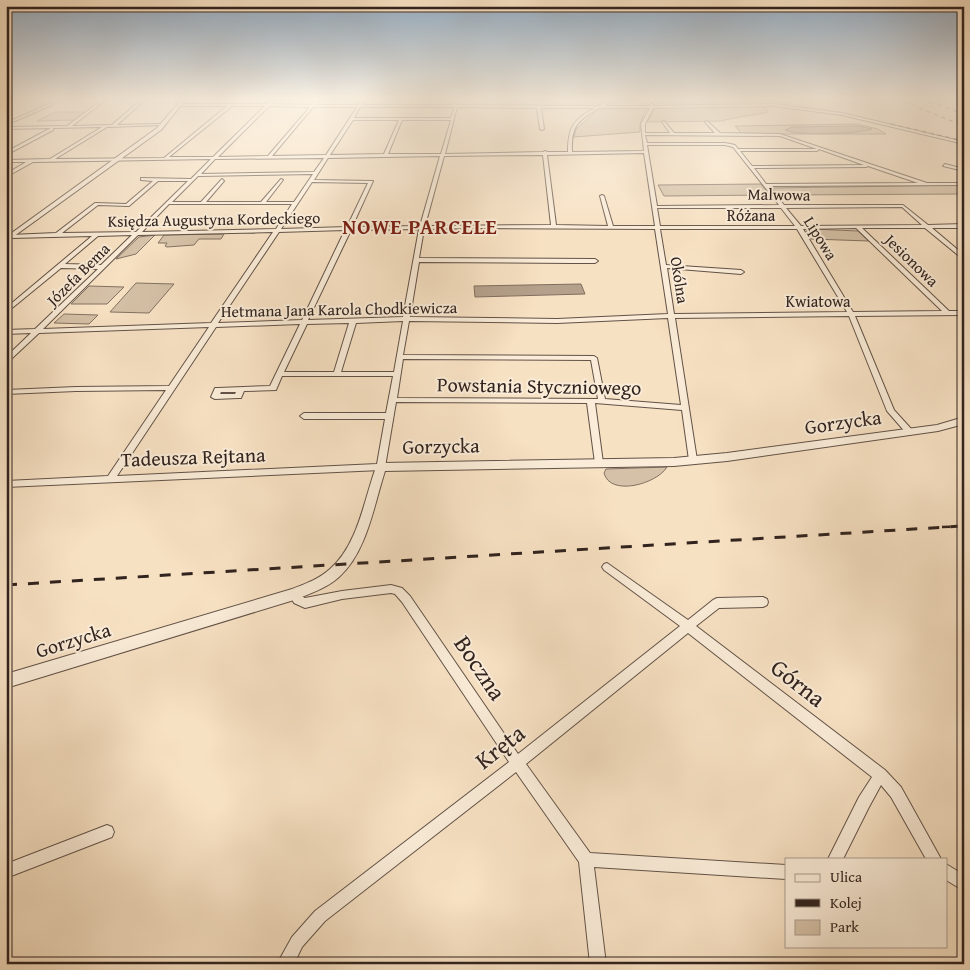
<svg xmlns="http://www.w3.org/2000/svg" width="970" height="970" viewBox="0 0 970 970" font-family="'Gentium Book Plus',serif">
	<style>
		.green { fill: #d5c1a7; stroke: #837262 }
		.water { fill: #b4a08b; stroke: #806e5f }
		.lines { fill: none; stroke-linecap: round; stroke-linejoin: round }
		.minor-casing { stroke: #625247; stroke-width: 2 }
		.tertiary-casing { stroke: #625247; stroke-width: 2 }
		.minor { fill: #faecd8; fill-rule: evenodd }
		.tertiary { fill: #faecd8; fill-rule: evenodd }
		.rail-far2 { stroke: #31231e; stroke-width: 1; stroke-dasharray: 4 4; stroke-linecap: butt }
		.rail-far1 { stroke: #31231e; stroke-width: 2.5; stroke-dasharray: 8 8; stroke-linecap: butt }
		.rail { stroke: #31231e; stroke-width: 3; stroke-dasharray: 11 11; stroke-linecap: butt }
		.labels { text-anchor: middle; stroke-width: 4; stroke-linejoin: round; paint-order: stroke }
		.far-street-label { font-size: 16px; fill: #31231e; stroke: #faecd8 }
		.street-label { font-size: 20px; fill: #31231e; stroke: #faecd8 }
		.far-district-label { font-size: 21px; font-weight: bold; letter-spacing: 1px; fill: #7a1f14; stroke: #faecd8 }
		.near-street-label { font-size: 24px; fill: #31231e; stroke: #faecd8 }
	</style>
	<rect width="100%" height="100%" fill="#f7e1c3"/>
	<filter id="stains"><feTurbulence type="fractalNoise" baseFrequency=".004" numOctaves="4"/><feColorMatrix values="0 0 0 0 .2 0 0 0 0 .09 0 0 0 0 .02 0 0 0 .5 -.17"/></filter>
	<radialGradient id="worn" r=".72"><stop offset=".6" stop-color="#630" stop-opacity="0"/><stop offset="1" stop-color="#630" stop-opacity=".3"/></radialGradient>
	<g class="green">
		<polygon points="646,99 795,99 787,105 768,104 657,106"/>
		<polygon points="761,106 769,112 724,120 724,121 647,122 655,108"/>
		<polygon points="600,108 646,108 640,124 640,132 574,137 576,129"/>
		<polygon points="55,112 85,112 74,120 37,121"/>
		<polygon points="857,124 878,129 886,134 742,134 735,126"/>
		<polygon points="761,184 770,195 664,196 658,185"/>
		<polygon points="964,185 964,194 778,195 772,188"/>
		<polygon points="811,229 858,231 869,241 811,239 806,231"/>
		<polygon points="224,234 221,239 199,239 194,245 167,247 165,246 167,243 158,243 164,235"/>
		<polygon points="155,235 136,254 116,259 139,237"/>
		<polygon points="136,283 174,284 149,313 110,312"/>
		<polygon points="89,286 124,287 107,304 71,304"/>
		<polygon points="64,314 98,315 89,324 54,323"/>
		<path d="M 667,467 C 657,484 610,497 604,473 L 606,469 Z"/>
	</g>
	<g class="water">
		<path d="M 859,126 L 872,129 C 860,134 795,136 785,130 L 792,127 Z"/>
		<polygon points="581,284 585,294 475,297 474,286"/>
	</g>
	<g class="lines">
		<g class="minor-casing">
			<g id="minor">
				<polygon points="60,99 65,99 6,125 6,123"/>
				<path d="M 103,99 L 107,99 L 72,126 L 112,125 L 142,99 L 146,99 L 117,125 L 162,124 L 164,125 L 107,127 L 55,159 L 164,158 L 227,106 L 179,106 L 178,104 L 268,104 L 273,99 L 277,99 L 271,104 L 311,105 L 316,99 L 320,99 L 315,105 L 358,105 L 361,99 L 365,99 L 362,105 L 453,105 L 450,99 L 454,99 L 456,105 L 598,106 L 613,99 L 618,99 L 604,106 L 651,106 L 642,99 L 646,99 L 654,106 L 774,104 L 842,113 L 964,142 L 964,144 L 842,115 L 774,106 L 653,108 L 645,124 L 645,133 L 670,133 L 662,122 L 664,121 L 674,133 L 715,133 L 705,122 L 707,121 L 720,133 L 780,134 L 927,183 L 964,183 L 964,185 L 769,186 L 784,205 L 903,205 L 928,225 L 964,224 L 964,228 L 932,228 L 964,255 L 964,260 L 925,228 L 862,228 L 949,311 L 964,311 L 964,315 L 855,316 L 894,410 L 914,432 L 910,435 L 907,434 L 887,411 L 849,316 L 675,318 L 697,460 L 693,463 L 689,460 L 682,410 L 595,403 L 603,463 L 599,466 L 595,463 L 587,403 L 396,402 L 385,467 L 381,470 L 6,487 L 6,481 L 108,476 L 166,390 L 76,391 L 6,394 L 6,390 L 76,387 L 169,386 L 209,327 L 39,333 L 8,362 L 6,363 L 6,357 L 31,333 L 6,334 L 6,330 L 35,329 L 98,269 L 61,268 L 6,313 L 6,308 L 92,236 L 12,238 L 10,237 L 10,235 L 56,233 L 95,203 L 126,204 L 153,181 L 141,180 L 141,178 L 191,179 L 211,159 L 33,162 L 6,177 L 6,174 L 26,162 L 6,162 L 6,160 L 50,159 L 102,127 L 53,128 L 53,130 L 6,155 L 6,152 L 51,128 L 6,129 L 6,127 L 67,126 ZM 232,106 L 265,106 L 213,157 L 169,157 ZM 269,106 L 310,107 L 268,156 L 218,157 ZM 313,107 L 357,107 L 326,155 L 272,156 ZM 360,107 L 454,107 L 454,108 L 451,118 L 354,118 ZM 457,107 L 537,108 L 540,129 L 542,130 L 544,129 L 541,108 L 595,108 C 573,120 568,127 568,152 L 547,152 L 545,151 L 543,152 L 445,154 ZM 599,108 L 650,108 L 641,124 L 644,151 L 572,152 C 571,126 577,121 599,108 ZM 353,120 L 399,120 L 384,154 L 330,155 ZM 402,120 L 451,120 L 441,154 L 388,154 ZM 645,135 L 780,136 L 817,149 L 738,149 L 735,145 L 725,143 L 647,143 ZM 647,145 L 725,145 L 733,147 L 779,205 L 657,206 ZM 819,149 L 864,165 L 752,166 L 740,151 L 817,151 ZM 644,153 L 655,226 L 613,226 L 604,196 L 602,195 L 600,196 L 608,226 L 556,225 L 547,155 ZM 543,155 L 551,225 L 425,226 L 444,156 ZM 440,156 L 420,226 L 352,227 L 373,181 L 314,180 L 328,158 ZM 324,158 L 314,172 L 201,174 L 215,159 ZM 868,166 L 918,183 L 766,184 L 754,168 L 866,167 ZM 313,174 L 294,202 L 266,202 L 283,180 L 281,179 L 261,202 L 206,202 L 224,181 L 222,179 L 201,202 L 172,202 L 198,176 ZM 158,181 L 188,181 L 136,232 L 62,233 L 98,205 L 129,206 ZM 312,182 L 368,183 L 347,227 L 281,229 ZM 169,204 L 292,204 L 276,229 L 142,232 ZM 902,207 L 922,225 L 801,226 L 786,208 ZM 657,208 L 781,208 L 795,226 L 660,226 ZM 484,228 L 655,229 L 668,314 L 557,319 L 410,317 L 419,262 L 573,263 L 595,263 L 598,261 L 595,259 L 419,258 L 424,229 ZM 856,228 L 942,311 L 853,312 L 803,229 ZM 419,229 L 403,317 L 308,320 L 351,230 ZM 660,229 L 797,229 L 847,312 L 674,314 L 667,268 L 741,274 L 744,272 L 741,270 L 666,265 ZM 345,230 L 302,320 L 218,323 L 279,232 ZM 273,232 L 211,323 L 43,329 L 138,235 ZM 132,235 L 101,265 L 65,264 L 98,236 ZM 668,318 L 681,405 L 605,399 L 597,358 L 594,356 L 403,355 L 409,321 L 557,323 ZM 403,321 L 394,372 L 341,372 L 356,323 ZM 349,323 L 334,372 L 284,372 L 307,324 ZM 300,324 L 270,386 L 218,388 L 215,388 L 211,397 L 215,399 L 238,398 L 241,398 L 244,391 L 276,390 L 282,376 L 393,376 L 386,413 L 304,413 L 300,416 L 304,419 L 385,419 L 377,464 L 117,476 L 216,327 ZM 403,359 L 591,360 L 598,399 L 397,398 ZM 221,392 L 236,392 L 235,394 L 220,394 Z"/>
				<polygon points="945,164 964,169 964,171 943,166"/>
				<path d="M 607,563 L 688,620 L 713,600 L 717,598 L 763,597 L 767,599 L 768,602 L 767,605 L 763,607 L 719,608 L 696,626 L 885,770 L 901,787 L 941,859 L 926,859 L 891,797 L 881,785 L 869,807 L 843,859 L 828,859 L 859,797 L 872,777 L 688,633 L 526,764 L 590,853 L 786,865 L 786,879 L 594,867 L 606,964 L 590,964 L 579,862 L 516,772 L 325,921 L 302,947 L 294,964 L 277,964 L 292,937 L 315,911 L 509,762 L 402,602 L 395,594 L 391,593 L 342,599 L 305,608 L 294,603 L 289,594 L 290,591 C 298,588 299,596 305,598 L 342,591 L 391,585 L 402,588 L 410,596 L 518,754 L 680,626 L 604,570 L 602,567 L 604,564 Z"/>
				<polygon points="107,825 112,827 114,832 112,837 6,878 6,864"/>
				<polygon points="946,864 964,875 964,891 946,880"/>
			</g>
		</g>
		<g class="tertiary-casing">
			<g id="tertiary">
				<polygon points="182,99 186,99 161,130 6,242 6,237 157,128"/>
				<path d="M 964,417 L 964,424 L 938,431 L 727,461 L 674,466 L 385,471 C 374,505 367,552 339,577 C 327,588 309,594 294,600 L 6,688 L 6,674 L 292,589 C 305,584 319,579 330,569 C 358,545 364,500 376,467 L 381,463 L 674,458 L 727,453 L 899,430 L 937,425 Z"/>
			</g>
		</g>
		<use href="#minor" class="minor"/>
		<use href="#tertiary" class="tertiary"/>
		<g class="rail-far2">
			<polyline points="897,99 964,126"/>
			<polyline points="923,99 964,114"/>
			<polyline points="891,124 964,141"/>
		</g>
		<polyline class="rail-far1" points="942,527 964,526"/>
		<polyline class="rail" points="6,585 963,526"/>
	</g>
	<linearGradient id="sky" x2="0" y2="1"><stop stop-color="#93acc3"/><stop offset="0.42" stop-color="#fbf2e4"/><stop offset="1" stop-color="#fbf2e4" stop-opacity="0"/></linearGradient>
	<rect width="970" height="235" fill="url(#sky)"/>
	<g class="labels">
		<g class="far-street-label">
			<text transform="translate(779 194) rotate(1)" y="6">Malwowa</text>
			<text x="751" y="221">Różana</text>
			<text transform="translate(214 219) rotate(-1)" y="6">Księdza Augustyna Kordeckiego</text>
			<text transform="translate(821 238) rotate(58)" y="6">Lipowa</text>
			<text transform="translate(912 260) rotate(44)" y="6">Jesionowa</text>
			<text transform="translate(78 274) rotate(-45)" y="6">Józefa Bema</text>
			<text transform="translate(680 280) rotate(81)" y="6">Okólna</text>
			<text x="818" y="307">Kwiatowa</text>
			<text transform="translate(339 309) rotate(-1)" y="6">Hetmana Jana Karola Chodkiewicza</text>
		</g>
		<g class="street-label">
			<text transform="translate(539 386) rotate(1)" y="7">Powstania Styczniowego</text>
			<text transform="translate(843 422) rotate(-8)" y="7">Gorzycka</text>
			<text transform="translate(441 446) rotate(-1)" y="7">Gorzycka</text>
			<text transform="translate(193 457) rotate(-2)" y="7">Tadeusza Rejtana</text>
			<text transform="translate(73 640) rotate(-17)" y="7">Gorzycka</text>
		</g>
		<g class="far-district-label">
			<text x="420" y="234">NOWE PARCELE</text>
		</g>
		<g class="near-street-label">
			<text transform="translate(480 668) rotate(56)" y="8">Boczna</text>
			<text transform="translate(798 683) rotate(38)" y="8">Górna</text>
			<text transform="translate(500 747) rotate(-38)" y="8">Kręta</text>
		</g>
	</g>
	<rect width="970" height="970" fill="none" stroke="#f7e1c3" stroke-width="25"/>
	<rect x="8" y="8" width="955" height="955" fill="none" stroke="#31231e" stroke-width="2.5"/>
	<rect x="12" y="12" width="945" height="945" fill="none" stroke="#31231e"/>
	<rect x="785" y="858" width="162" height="90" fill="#faecd8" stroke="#aa9c8e"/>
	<rect x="795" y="874" width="25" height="8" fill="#faecd8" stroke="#aa9c8e"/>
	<text x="830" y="882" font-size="15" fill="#31231e">Ulica</text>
	<rect x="795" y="899" width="25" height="8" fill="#31231e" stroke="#aa9c8e"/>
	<text x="830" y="908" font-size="15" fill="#31231e">Kolej</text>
	<rect x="795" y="920" width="25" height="15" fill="#d5c1a7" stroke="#aa9c8e"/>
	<text x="830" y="932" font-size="15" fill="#31231e">Park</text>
	<rect width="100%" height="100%" filter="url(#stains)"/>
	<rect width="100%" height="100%" fill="url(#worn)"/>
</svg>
